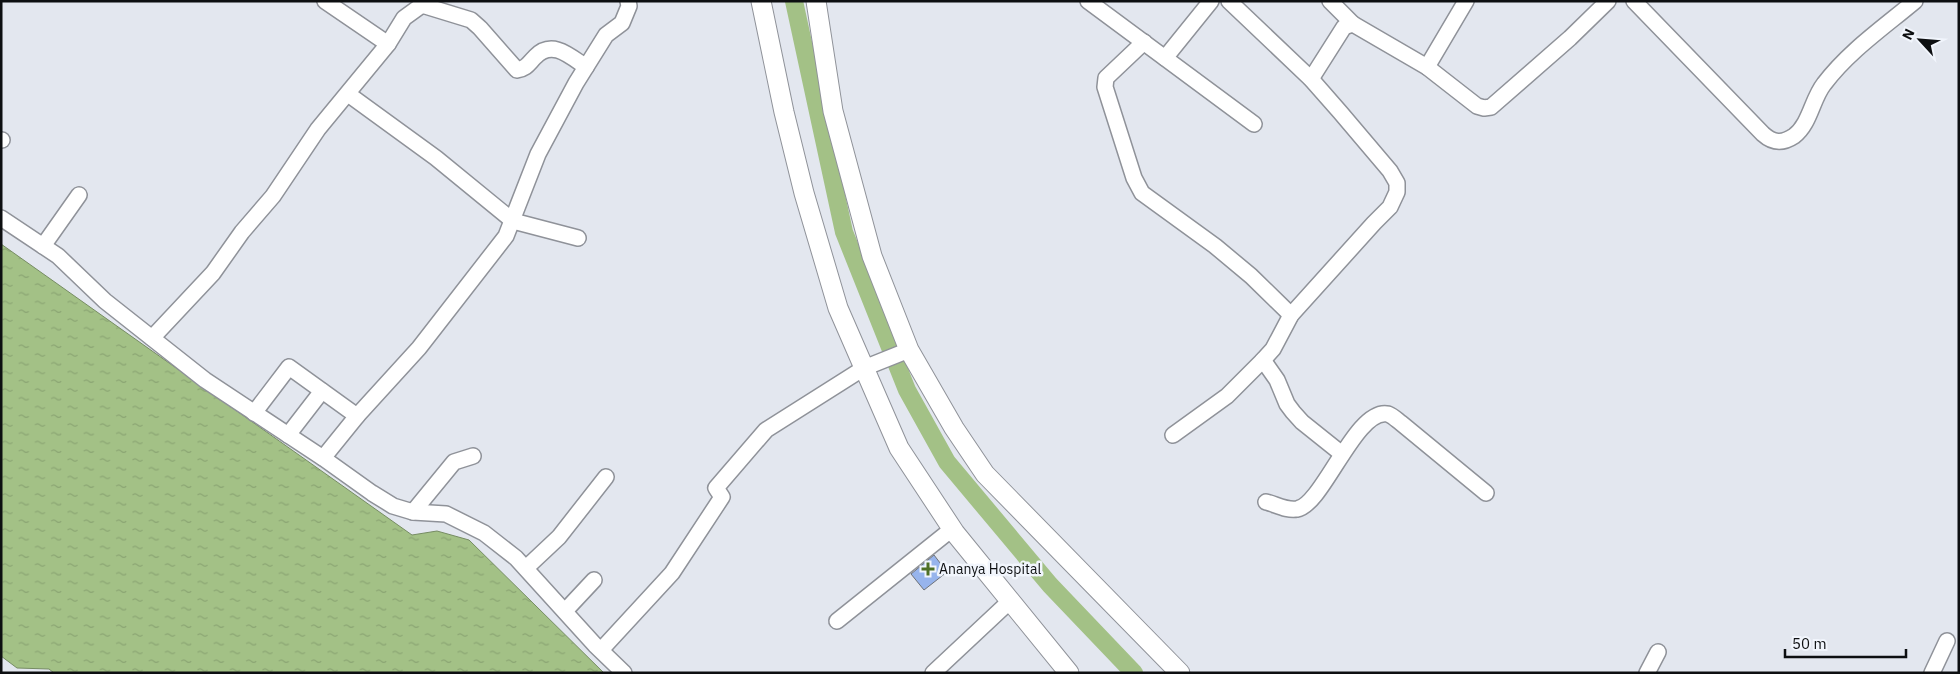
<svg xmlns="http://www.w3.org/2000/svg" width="1960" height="674" viewBox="0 0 1960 674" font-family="'IBM Plex Sans',sans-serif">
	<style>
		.water { fill: url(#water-ripples); stroke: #768c63 }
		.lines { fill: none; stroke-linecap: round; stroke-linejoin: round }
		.canal { stroke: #a3c186; stroke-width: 18 }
		.building { fill: #97b4ec; stroke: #6e7278 }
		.minor-casing { stroke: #8f9299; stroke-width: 18 }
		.tertiary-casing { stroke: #8f9299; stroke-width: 21 }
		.minor { stroke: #fff; stroke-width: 15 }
		.tertiary { stroke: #fff; stroke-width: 19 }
		.poi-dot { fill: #4e6f26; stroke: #f1f5fc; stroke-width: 2 }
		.labels { text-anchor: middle; stroke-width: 5; stroke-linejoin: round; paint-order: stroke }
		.poi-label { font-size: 14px; fill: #0d0f11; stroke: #f1f5fc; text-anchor: start }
	</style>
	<defs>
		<pattern id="water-ripples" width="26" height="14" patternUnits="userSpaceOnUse" patternTransform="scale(1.25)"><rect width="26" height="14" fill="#a3c186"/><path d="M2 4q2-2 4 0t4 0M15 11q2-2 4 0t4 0" fill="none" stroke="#8ba573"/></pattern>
	</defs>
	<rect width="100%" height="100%" fill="#e3e7ef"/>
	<polygon class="water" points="1,244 412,535 437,531 469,540 604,673 54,673 49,669 17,668 1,656"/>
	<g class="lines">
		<polyline class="canal" points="794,1 844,232 907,390 947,462 1050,585 1134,673"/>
	</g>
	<polygon class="building" points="934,555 947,572 924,590 911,574"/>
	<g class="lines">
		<g class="minor-casing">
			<g id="minor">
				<polyline points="325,1 388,44"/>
				<polyline points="1088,1 1254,124"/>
				<polyline points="1330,1 1353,24"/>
				<path d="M 1634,1 L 1763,134 C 1773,143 1782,144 1794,136 C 1810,124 1812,99 1824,84 C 1849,51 1884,27 1915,1"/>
				<polyline points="1144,42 1106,78 1105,87 1134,178 1142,193 1215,246 1251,276 1291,315"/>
				<polyline points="1165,58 1211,1"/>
				<polyline points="1427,67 1466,1"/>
				<polyline points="1311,79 1344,27 1353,24 1427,67 1477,106 1484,108 1491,107 1570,38 1608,1"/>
				<polyline points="348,94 436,158 513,221 578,238"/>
				<polyline points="1,140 2,140"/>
				<polyline points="1,218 58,256 105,301 205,380 323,458 372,493 393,506 413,512 446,514 484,533 516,558 595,645 624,673"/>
				<polyline points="43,246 79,195"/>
				<path d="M 152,338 L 213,273 L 242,232 L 273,196 L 318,129 L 388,44 L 404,18 L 422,5 L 471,20 L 480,28 L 517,70 C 527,68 528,64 535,57 C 552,39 570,56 586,67"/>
				<polyline points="1263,360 1277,380 1287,404 1293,412 1302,422 1342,454"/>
				<polyline points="254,413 289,367 357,416"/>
				<polyline points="288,435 322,391"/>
				<polyline points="1173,435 1227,396 1263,360 1273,349 1291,315 1374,223 1390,207 1397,192 1397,183 1390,171 1340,112 1311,79 1229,1"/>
				<polyline points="323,458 357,416 419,348 506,236 538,154 576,83 606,35 622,23 629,6 628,1"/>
				<path d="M 1266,502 C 1275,504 1287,511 1297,509 C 1323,505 1356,407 1388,414 C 1393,416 1397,420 1401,423 L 1486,493"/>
				<polyline points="413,512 454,462 473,456"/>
				<polyline points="526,568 559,537 606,477"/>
				<polyline points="565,611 594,580"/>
				<polyline points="837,621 952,529"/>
				<polyline points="601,650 672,573 722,497 716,488 766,430 864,368 909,350"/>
				<polyline points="933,673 1010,601"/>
				<polyline points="1647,673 1658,652"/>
				<polyline points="1932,673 1947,641"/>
			</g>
		</g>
		<g class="tertiary-casing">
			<g id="tertiary">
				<polyline points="761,1 784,112 804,193 838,308 899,448 955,533 1069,673"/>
				<polyline points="816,1 833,111 872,256 909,350 954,428 985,474 1180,673"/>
			</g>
		</g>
		<use href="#minor" class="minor"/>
		<use href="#tertiary" class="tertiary"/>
	</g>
	<path class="poi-dot" d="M925.5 561.5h5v5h5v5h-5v5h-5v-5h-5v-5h5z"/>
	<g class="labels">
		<g class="poi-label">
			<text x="939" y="574">Ananya Hospital</text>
		</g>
	</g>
	<rect width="1960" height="674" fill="none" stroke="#0d0f11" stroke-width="5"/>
	<g transform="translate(1920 40) rotate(296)" stroke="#f1f5fc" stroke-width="4" paint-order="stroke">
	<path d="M0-4L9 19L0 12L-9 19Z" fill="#0d0f11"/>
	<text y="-8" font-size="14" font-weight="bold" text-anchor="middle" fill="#0d0f11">N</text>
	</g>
	<path d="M1785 649v8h121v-8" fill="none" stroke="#0d0f11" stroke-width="2.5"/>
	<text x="1792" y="649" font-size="15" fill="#0d0f11" stroke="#f1f5fc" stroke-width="4" paint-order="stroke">50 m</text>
</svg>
